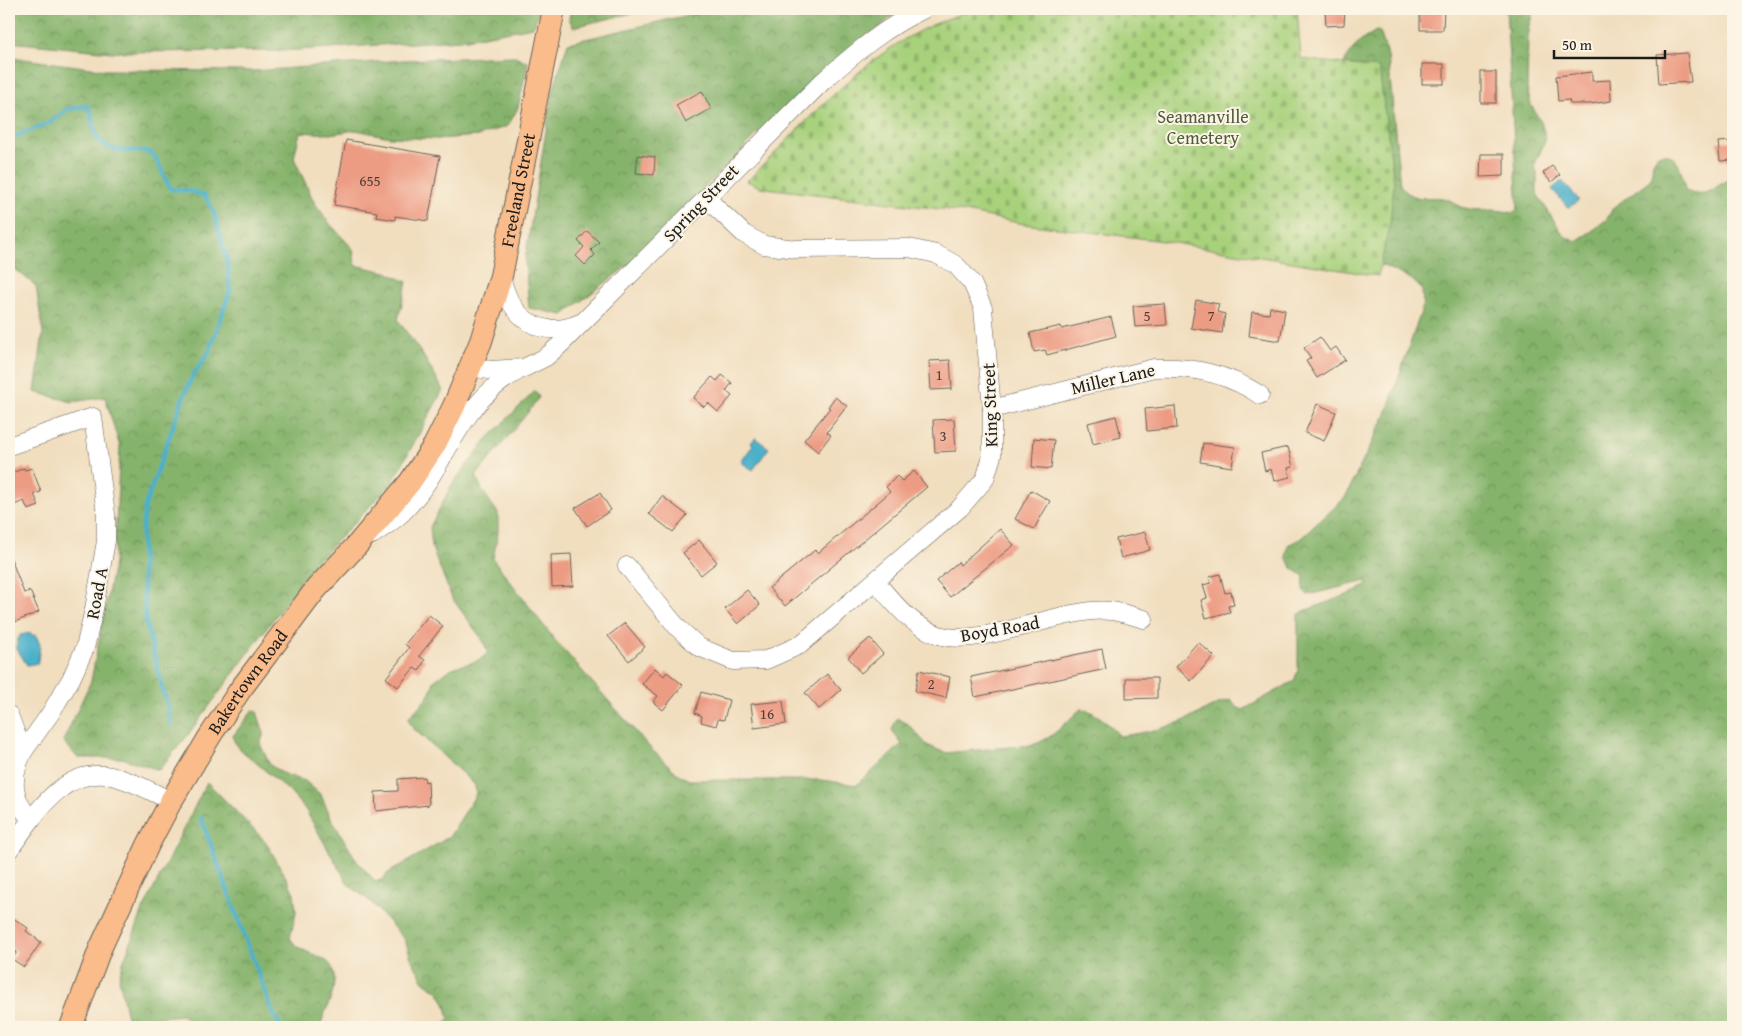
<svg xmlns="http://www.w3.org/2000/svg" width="1742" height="1036" viewBox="0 0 1742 1036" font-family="'Gentium Book Plus',serif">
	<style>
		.forest { fill: url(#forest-crowns); stroke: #516844 }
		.cemetery { fill: url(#cemetery-stones); stroke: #62764c }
		.water { fill: #4bb0ca; stroke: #346673 }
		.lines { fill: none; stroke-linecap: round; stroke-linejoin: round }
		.stream { stroke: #4bb0ca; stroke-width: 4.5 }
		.building { fill: #ed9c84 }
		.minor-casing { stroke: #676055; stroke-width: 19 }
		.major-casing { stroke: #676055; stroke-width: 24 }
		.minor { stroke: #fff; stroke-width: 18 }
		.major { stroke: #f9bc8a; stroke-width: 22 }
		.labels { text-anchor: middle; stroke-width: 4; stroke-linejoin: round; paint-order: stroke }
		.number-label { font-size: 15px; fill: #503c36 }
		.park-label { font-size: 18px; fill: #4d5b3e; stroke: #fcf5e5 }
		.street-label { font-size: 18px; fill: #1c1c1c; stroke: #fcf5e5 }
	</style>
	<defs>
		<pattern id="forest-crowns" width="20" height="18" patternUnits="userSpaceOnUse" patternTransform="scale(1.25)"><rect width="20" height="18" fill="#86b36c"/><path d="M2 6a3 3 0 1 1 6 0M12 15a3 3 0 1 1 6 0" fill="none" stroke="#6d9158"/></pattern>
		<pattern id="cemetery-stones" width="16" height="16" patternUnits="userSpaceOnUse" patternTransform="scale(1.25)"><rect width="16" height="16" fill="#a8d17c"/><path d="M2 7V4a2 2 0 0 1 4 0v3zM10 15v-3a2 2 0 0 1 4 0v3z" fill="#90b36b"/></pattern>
	</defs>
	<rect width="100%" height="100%" fill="#fcf5e5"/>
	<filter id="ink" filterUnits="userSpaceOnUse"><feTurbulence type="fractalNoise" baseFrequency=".02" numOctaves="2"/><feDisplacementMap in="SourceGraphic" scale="10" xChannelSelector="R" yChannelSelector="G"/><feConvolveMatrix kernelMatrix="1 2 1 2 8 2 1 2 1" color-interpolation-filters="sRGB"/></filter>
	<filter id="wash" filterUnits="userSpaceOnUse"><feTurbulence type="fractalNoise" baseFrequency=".0096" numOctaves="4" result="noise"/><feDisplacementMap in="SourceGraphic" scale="20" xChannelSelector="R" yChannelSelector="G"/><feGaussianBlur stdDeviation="1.12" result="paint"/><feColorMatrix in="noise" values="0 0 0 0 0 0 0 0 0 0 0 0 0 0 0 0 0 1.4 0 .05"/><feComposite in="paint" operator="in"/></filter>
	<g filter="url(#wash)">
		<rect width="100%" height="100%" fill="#f1debf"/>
		<g class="forest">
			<polygon points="9,9 540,9 533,27 461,40 281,51 112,52 9,42"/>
			<polygon points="571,9 650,9 573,27 569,18"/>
			<polygon points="714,9 901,9 780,111 632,262 563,315 529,308 525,260 552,94 568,43"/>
			<path d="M 1506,9 L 1534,9 L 1528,29 L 1527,89 L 1531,105 L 1541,122 L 1546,139 L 1534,166 L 1537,172 L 1537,194 L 1562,233 L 1566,237 L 1576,241 L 1592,231 L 1607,219 L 1613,208 L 1651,179 L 1653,163 L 1658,155 C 1678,148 1683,176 1685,190 C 1713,200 1711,185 1733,179 L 1733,1027 L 439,1027 L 449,1019 L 445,1003 L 438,991 L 425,983 L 412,961 L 405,940 L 371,902 L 348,884 L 305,809 L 288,790 L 240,749 L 234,741 L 233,736 L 253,710 L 257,712 L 264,733 L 260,744 L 270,765 L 284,774 L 305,781 L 321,795 L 332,820 L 357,861 L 375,881 L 382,880 L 388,873 L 449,837 L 469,806 L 476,794 L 475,785 L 413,728 L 408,719 C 419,704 430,701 434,681 C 441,676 447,670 455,667 C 468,663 478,664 488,652 L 482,639 L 452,598 L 432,548 L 430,527 L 451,486 L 486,440 L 535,391 L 539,397 L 533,406 L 476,476 L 482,490 L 498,513 L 498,532 L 493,559 L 554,639 L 652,750 L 678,774 L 689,780 L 821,780 L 857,785 L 902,744 L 892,730 L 897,718 L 908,724 L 927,745 L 945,753 L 1032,745 C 1054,739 1065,722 1081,709 C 1098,712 1108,724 1120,736 C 1145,733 1169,728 1192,717 C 1206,711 1216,703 1231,700 L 1236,707 L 1243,710 L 1294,681 L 1298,670 L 1298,615 L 1304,611 L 1355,592 L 1367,585 L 1366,581 L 1308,595 L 1303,590 L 1304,576 L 1292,568 L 1286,558 L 1288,545 L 1300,539 L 1345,498 L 1386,414 L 1423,306 L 1422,289 L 1411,279 L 1346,248 L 1336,80 C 1347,55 1352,45 1376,31 L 1380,32 L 1388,56 L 1400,185 C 1415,205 1428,194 1447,199 C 1453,201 1458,207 1465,208 C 1480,212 1496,208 1512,213 L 1518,209 Z"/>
			<polygon points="515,56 528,62 518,108 508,126 478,136 438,139 390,137 356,130 330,134 300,132 294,158 314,202 330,224 353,249 355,265 386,272 407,282 398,320 424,357 443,390 392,483 311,568 188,735 159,770 122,758 78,758 63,741 91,681 114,563 120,447 105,397 72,402 35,392 43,333 36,286 9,264 9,57 106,70 253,71 404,60"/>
			<path d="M 207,782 L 266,842 L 288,881 L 294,893 L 296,912 L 290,938 C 305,963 344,947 332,994 C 329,1005 323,1015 320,1027 L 199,1027 L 182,1015 L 152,1018 L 127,1018 L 119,978 L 123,963 L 143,910 Z"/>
		</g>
		<path class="cemetery" d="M 975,9 L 1297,9 L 1301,59 L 1379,68 L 1394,182 L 1390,223 L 1378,276 L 1156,240 L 1024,224 L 966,212 L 782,190 L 760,187 L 747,181 C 796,133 852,68 912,35 C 932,24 954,16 975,9 Z"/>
		<g class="water">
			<polygon points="1562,181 1579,200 1570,207 1567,206 1552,189"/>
			<polygon points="755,438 769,448 753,470 741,462 753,445 751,443"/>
			<polygon points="31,633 33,636 36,635 40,645 38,663 27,665 17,649 17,639 19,639 20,635"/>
		</g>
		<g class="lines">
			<g class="stream">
				<path d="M 9,139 L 51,122 L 68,109 L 87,106 C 95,115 90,131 100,141 C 117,158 146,145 153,155 C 161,165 164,179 171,189 L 191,191 L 205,196 L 214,212 L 228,265 L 230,291 L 209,352 L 192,377 L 183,398 L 145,506 L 142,530 L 142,570 L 146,622 L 172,725"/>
				<polyline points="201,818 273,1013 281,1027"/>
			</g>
		</g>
		<g id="blocks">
			<g class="building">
				<polygon points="1325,9 1345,9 1344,25 1326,26"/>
				<polygon points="1420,9 1444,9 1443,30 1420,30"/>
				<polygon points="1687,53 1691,82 1659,84 1657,55"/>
				<rect x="1422" y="64" width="22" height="20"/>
				<rect x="1481" y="72" width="15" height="31"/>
				<polygon points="1592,72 1592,81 1610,80 1611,101 1590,104 1570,104 1569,100 1558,101 1556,76"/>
				<polygon points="702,91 711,109 686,123 676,105"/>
				<polygon points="346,140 440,156 428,221 395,216 395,220 376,217 377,212 334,205"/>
				<polygon points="1733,141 1733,160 1720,161 1718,142"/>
				<polygon points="1481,154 1504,154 1504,176 1480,177"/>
				<polygon points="638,155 655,157 654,175 636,173"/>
				<polygon points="1552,166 1560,175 1551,182 1543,173"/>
				<polygon points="587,231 599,242 591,250 595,255 585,265 576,256 584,247 578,241"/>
				<polygon points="1196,300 1219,304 1217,312 1225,314 1222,333 1191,328"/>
				<polygon points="1165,304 1167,325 1135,327 1133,306"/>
				<polygon points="1270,307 1285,310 1280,341 1249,336 1252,312 1269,314"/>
				<polygon points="1111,317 1116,336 1047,355 1045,350 1034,352 1030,333 1061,326 1062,329"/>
				<polygon points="1320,337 1330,351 1336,347 1345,360 1317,378 1306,361 1311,358 1304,348"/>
				<polygon points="950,360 952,389 931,390 929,361"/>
				<polygon points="722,375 732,383 726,391 732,396 718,412 708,403 704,407 693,398 712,377 717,381"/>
				<polygon points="835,397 847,406 827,432 831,435 818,452 804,440 830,408 828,407"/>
				<polygon points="1317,404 1336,412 1324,441 1305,433"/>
				<polygon points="1175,406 1177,428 1147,431 1145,409"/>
				<polygon points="1116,416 1121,437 1093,444 1088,423"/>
				<polygon points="954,419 956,451 935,452 933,420"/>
				<polygon points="1034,438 1054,440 1051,469 1032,467"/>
				<polygon points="1203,443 1235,447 1232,467 1200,462"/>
				<polygon points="1288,447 1293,467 1288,468 1290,477 1274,481 1271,469 1265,471 1261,453"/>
				<polygon points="24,468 25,470 32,468 41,492 34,494 39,506 28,510 24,501 9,507 9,478 13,476 12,473"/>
				<polygon points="914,471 927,487 785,606 769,588 815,550 818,553 890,492 886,487 897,476 902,481"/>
				<polygon points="1031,490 1050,501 1034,529 1015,519"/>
				<polygon points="600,493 611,510 587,526 575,508"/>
				<polygon points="662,496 687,515 673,532 649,514"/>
				<polygon points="1000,529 1014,545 950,597 936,581 958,562 960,565"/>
				<polygon points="1145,532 1150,550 1121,558 1116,539"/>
				<polygon points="699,540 717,562 701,575 683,553"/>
				<polygon points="571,554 573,586 552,587 551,555"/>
				<polygon points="10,556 24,593 30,591 39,612 15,622 9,606"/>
				<polygon points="1220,574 1225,593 1231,592 1234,605 1228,606 1230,612 1206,618 1201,600 1207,598 1203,585 1211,583 1209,577"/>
				<polygon points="747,590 760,605 738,624 725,609"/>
				<polygon points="429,615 443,626 419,656 425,660 419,671 414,668 398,687 386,678 409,648 405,644"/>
				<polygon points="625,623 645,647 629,661 608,636"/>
				<polygon points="870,638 883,654 861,673 848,657"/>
				<polygon points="1198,642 1214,656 1191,681 1176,667"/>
				<polygon points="1102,649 1106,669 975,697 971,677"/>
				<polygon points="655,668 664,676 667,672 683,685 663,710 653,702 658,696 642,684"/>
				<polygon points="919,670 950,677 946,698 915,691"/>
				<polygon points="827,674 841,690 819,709 805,693"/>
				<polygon points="1126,678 1157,678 1157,698 1126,699"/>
				<polygon points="701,692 729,700 724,720 718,719 716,726 701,722 702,716 695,713"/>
				<polygon points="783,701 786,724 754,728 751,704"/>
				<polygon points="424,777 425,782 428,781 429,805 376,811 375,792 398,791 398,779"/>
				<polygon points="9,915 28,928 26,931 41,942 24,967 12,959 17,952 9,946"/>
			</g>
		</g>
	</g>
	<g filter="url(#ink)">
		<use href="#blocks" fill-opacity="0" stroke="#676055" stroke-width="1"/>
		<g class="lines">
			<g class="minor-casing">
				<g id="minor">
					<path d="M 501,276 C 510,317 539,341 580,323"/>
					<path d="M 471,367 L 489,370 L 524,368 L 546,357 L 561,344 L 822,82 C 854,54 885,27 924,9"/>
					<path d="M 992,409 L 1154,368 C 1191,366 1229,374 1260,395"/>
					<polyline points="9,446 93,417 106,514 106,541 94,609 85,648 71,679 50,714 23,752"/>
					<path d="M 372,535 C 383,528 396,520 405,510 C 450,463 456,405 518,371"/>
					<polyline points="627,566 678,628 699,647 733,661 766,660 800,645 960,508 985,479 992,456 992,409 983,308 972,283 956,265 936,254 909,248 796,249 764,245 744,234 706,198"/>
					<path d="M 876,582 C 894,603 911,626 939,635 C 982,649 1062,606 1111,611 C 1122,612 1133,616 1144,619"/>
					<path d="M 9,715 L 23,752 C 11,777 11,799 31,819"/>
					<path d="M 9,850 C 34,817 62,766 111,776 C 131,780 152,792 171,801"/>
				</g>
			</g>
			<g class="major-casing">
				<g id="major">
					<path id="s1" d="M 71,1027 L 100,949 L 148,845 L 171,801 L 210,736 L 240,690 L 316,589 L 358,544 L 410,482 L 434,446 L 454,406 L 481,341 L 501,276 L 554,9"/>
				</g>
			</g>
			<use href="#minor" class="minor"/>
			<use href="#major" class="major"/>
		</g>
	</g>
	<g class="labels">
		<g class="number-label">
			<text x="370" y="186">655</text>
			<text x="1147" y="321">5</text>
			<text x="1211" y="321">7</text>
			<text x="939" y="380">1</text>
			<text x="943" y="441">3</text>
			<text x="931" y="689">2</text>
			<text x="767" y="719">16</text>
		</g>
		<g class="park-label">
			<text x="1203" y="123">Seamanville<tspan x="1203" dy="21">Cemetery</tspan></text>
		</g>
		<g class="street-label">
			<text dy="6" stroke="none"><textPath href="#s1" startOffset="961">Freeland Street</textPath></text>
			<text transform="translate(701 203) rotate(-46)" y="6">Spring Street</text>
			<text transform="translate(1113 379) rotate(-13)" y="6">Miller Lane</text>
			<text transform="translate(990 405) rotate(-92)" y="6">King Street</text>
			<text transform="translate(97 593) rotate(-79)" y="6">Road A</text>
			<text transform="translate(1000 629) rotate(-10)" y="6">Boyd Road</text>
			<text dy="6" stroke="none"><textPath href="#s1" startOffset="389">Bakertown Road</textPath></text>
		</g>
	</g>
	<rect width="1742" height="1036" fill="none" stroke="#fcf5e5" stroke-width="30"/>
	<path d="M1554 50v8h111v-8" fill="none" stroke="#1c1c1c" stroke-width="2.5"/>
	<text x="1562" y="50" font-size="15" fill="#1c1c1c" stroke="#fcf5e5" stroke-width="4" paint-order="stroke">50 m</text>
</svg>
